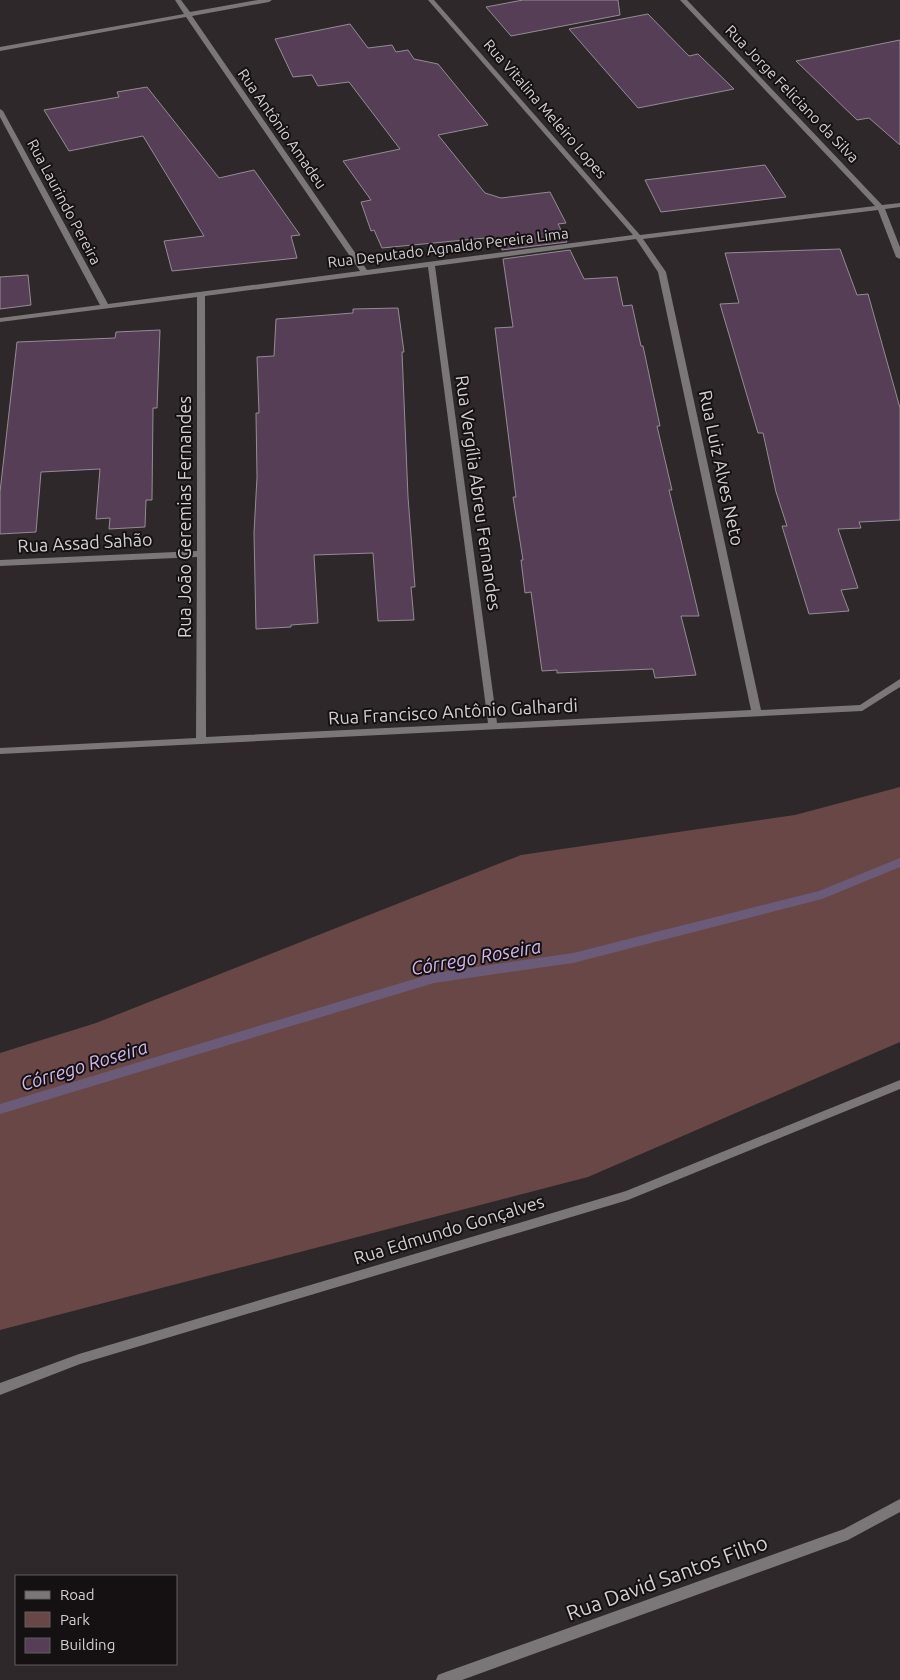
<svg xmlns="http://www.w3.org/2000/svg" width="900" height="1680" viewBox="0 0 900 1680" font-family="Ubuntu,sans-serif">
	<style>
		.green { fill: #684746 }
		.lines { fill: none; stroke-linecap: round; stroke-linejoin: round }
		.stream { fill: #6b5b79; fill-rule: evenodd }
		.building { fill: #563f56; stroke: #938c93 }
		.minor { fill: #7b7677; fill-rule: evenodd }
		.labels { text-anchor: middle; stroke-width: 4; stroke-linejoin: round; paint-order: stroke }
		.far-street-label { font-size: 15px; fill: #d5d0d2; stroke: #151113 }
		.street-label { font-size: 18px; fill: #d5d0d2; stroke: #151113 }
		.water-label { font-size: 19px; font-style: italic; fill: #d3b7ed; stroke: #151113 }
		.near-street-label { font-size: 21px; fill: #d5d0d2; stroke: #151113 }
	</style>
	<rect width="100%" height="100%" fill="#2f282b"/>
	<polygon class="green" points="900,787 900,1042 588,1177 0,1330 0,1053 96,1023 521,855 795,815"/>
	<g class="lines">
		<polygon class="stream" points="900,858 900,867 822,899 573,963 434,983 0,1114 0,1104 434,973 573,953 819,891"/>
	</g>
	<g class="building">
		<polygon points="523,0 618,0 620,15 511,36 486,7"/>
		<polygon points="648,14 689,56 698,54 734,89 638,108 569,29"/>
		<polygon points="350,24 368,48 392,45 396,52 408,50 414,59 438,64 488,125 438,135 485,193 501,198 550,192 566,223 558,224 567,242 502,250 501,238 486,240 485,238 382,248 374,230 371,231 361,202 371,200 343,161 400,149 349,82 318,86 312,75 293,77 275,39"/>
		<polygon points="900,40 900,145 869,118 857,120 796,61"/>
		<polygon points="147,87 219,178 254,170 300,235 291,236 297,258 172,271 164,241 204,236 143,136 69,151 44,110 119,97 117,92"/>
		<polygon points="765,165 786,197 661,212 645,180"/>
		<polygon points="840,249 857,295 868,294 900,408 900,520 859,522 861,528 838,529 858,588 841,590 849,611 809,614 782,526 787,526 776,492 763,433 758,433 720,304 739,303 725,253"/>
		<polygon points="570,250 584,279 617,277 623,306 632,305 641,346 643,346 660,426 657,426 672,490 669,490 699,616 681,616 696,675 655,678 653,669 557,673 557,670 542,671 531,592 525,593 521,560 523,560 513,497 516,497 495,328 513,327 503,259"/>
		<polygon points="28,275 31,305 0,309 0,277"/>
		<polygon points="398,308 404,352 402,352 408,497 415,587 411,587 414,620 378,621 373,553 314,555 318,623 291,625 291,627 256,629 254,533 257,477 256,413 259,413 257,357 274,356 276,319 353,313 353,309"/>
		<polygon points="160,330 157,408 153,408 152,500 146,500 145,527 109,529 110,518 96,519 100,469 41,472 36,532 0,534 0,492 17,342 115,338 116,332"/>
	</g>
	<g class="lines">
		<g class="minor">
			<path d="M 175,0 L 181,0 L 190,12 L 258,0 L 272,0 L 269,2 L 192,16 L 367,270 L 633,235 L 428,0 L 434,0 L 640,235 L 875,206 L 680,0 L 687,0 L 882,205 L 900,203 L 900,207 L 885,209 L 900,247 L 900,259 L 896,257 L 878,210 L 643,239 L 666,272 L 761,710 L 860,705 L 900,679 L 900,687 L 862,711 L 0,754 L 0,748 L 196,738 L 197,557 L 0,566 L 0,560 L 197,551 L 197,297 L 0,322 L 0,318 L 100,305 L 0,117 L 0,109 L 3,111 L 108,304 L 360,271 L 186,17 L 0,51 L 0,47 L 184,14 ZM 636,239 L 658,272 L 751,710 L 497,723 L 435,266 ZM 428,267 L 488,723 L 206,737 L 205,296 Z"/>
			<polygon points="900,1080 900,1089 628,1200 80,1364 0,1395 0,1383 79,1354 626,1191"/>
			<polygon points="900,1499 900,1512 848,1540 462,1680 436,1680 438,1675 443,1673 844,1529"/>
		</g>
	</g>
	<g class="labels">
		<g class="far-street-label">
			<text transform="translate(792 94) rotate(46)" y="5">Rua Jorge Feliciano da Silva</text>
			<text transform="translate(545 109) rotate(49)" y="5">Rua Vitalina Meleiro Lopes</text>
			<text transform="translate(282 129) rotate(55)" y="5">Rua Antônio Amadeu</text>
			<text transform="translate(64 202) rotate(62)" y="5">Rua Laurindo Pereira</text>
			<text transform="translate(448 248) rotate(-7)" y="5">Rua Deputado Agnaldo Pereira Lima</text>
		</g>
		<g class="street-label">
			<text transform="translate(721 468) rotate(78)" y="6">Rua Luiz Alves Neto</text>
			<text transform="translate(478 493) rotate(82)" y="6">Rua Vergília Abreu Fernandes</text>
			<text transform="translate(185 517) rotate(-90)" y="6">Rua João Geremias Fernandes</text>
			<text transform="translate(85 543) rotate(-3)" y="6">Rua Assad Sahão</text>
			<text transform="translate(453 712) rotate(-3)" y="6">Rua Francisco Antônio Galhardi</text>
			<text transform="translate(449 1230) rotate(-17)" y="6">Rua Edmundo Gonçalves</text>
		</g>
		<g class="water-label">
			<text transform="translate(476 957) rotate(-10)" y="7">Córrego Roseira</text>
			<text transform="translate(84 1065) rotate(-17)" y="7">Córrego Roseira</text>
		</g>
		<g class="near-street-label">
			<text transform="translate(667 1578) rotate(-20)" y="7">Rua David Santos Filho</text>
		</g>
	</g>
	<rect x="15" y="1575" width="162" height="90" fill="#151113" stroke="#625d5f"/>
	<rect x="25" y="1591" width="25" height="8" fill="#7b7677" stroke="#625d5f"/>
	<text x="60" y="1600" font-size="15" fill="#d5d0d2">Road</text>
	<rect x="25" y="1612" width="25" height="15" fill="#684746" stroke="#625d5f"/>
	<text x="60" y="1625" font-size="15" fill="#d5d0d2">Park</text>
	<rect x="25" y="1638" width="25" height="15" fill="#563f56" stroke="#625d5f"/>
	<text x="60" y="1650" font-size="15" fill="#d5d0d2">Building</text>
</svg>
